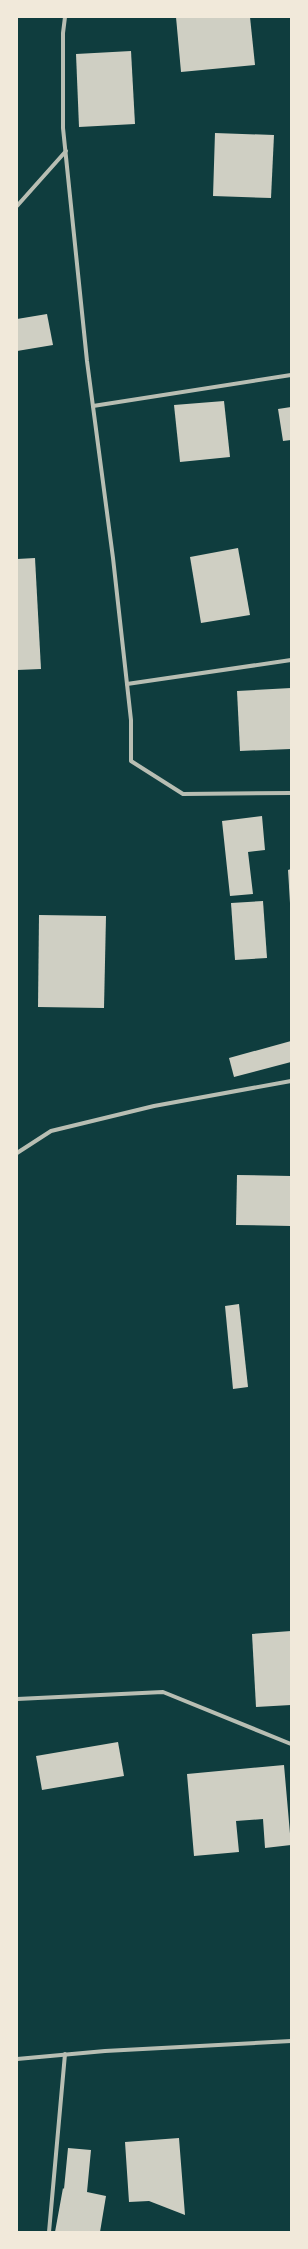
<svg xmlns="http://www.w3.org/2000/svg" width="308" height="2249" viewBox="0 0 308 2249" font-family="Barlow,sans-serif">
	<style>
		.building { fill: #cfcfc3 }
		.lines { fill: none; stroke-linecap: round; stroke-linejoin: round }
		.minor { stroke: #b8beb3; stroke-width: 4 }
	</style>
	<rect width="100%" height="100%" fill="#0f3d3e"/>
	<g class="building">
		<polygon points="176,17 250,17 255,65 181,72"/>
		<polygon points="131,51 135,124 79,127 76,54"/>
		<polygon points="215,133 274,135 271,198 213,196"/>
		<polygon points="47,314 53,345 17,351 17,319"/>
		<polygon points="224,401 230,457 180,462 174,405"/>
		<polygon points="291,407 291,440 283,441 278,409"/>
		<polygon points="238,548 250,615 201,623 190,557"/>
		<polygon points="35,558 41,669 17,670 17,559"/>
		<polygon points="291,688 291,749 240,751 237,691"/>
		<polygon points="262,816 265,850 248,852 253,894 230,896 222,821"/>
		<polygon points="291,869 291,903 290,903 288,870"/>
		<polygon points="263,901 267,958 235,960 231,903"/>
		<polygon points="39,915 106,916 104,1008 38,1007"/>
		<polygon points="291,1041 291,1062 234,1077 229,1058"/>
		<polygon points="237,1175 291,1176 291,1226 236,1225"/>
		<polygon points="239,1304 248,1387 233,1389 225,1306"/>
		<polygon points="291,1631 291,1705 256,1707 252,1634"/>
		<polygon points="118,1742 124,1776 42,1790 36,1756"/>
		<polygon points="284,1765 291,1845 265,1848 263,1819 236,1821 239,1852 194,1856 187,1774"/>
		<polygon points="179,2138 185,2215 149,2201 129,2202 125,2142"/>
		<polygon points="68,2148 91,2150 87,2192 106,2196 100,2232 55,2232 63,2188 64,2189"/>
	</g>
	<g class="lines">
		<g class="minor">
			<polyline points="65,17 63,33 63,128 87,361 113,558 131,720 131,761 183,794 291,793"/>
			<polyline points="17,206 66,151"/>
			<polyline points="93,406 291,375"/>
			<polyline points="127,684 291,660"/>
			<polyline points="17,1153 51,1131 154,1106 291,1081"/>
			<polyline points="17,1699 163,1692 291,1744"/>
			<polyline points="17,2059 105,2051 291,2041"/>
			<polyline points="49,2232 65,2054"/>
		</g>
	</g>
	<rect width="308" height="2249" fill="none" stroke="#f1e9da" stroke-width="36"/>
</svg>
